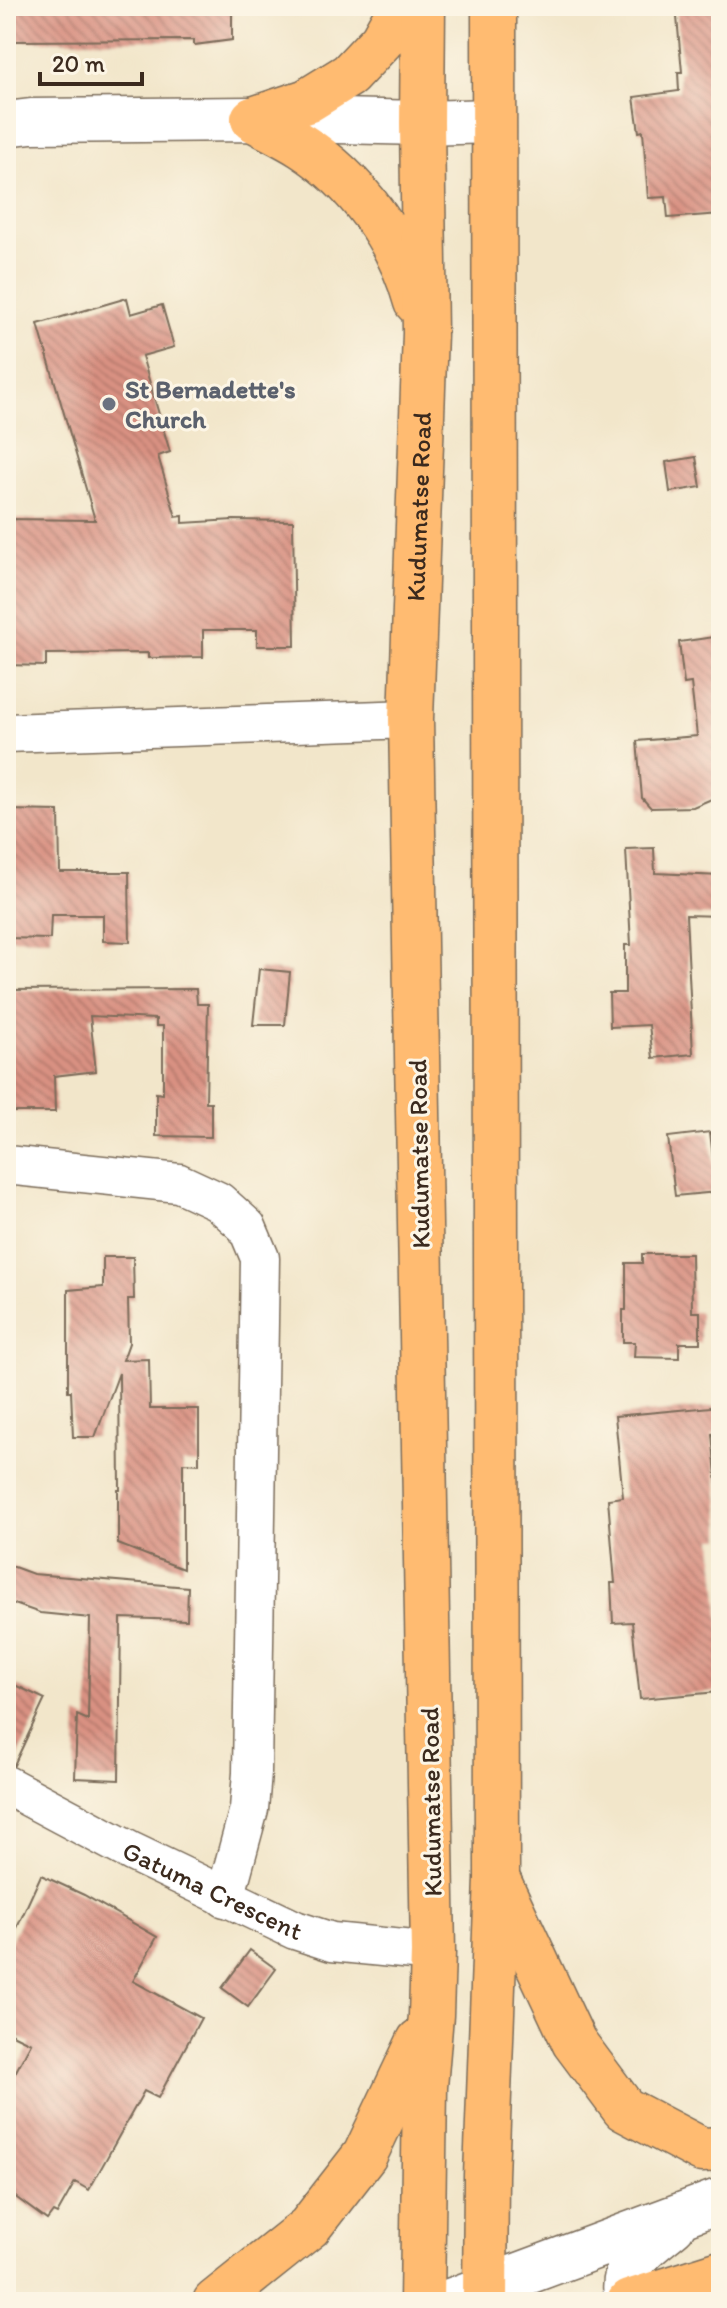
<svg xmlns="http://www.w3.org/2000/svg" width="727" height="2308" viewBox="0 0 727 2308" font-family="Itim,sans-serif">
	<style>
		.building { fill: url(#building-back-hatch) }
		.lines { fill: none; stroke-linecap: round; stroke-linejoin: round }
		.minor-casing { stroke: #7b6c5a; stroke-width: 41 }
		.tertiary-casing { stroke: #7b6c5a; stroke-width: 47 }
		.primary-casing { stroke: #7b6c5a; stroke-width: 47 }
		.trunk-casing { stroke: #7b6c5a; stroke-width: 47 }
		.minor { stroke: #fff; stroke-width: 38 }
		.tertiary { stroke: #fff; stroke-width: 44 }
		.primary { stroke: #ffbb71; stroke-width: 44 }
		.trunk { stroke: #ffbb71; stroke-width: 44 }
		.worship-dot { fill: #6b7280; stroke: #fcf5e5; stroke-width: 3 }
		.labels { text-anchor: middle; stroke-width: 6; stroke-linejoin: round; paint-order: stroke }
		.worship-label { font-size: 26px; font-weight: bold; fill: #5b616d; stroke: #fcf5e5; text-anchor: start }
		.street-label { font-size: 26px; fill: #3b2a1e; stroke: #fcf5e5 }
	</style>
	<defs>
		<pattern id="building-back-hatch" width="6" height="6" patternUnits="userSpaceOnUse" patternTransform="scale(2)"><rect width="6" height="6" fill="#d99182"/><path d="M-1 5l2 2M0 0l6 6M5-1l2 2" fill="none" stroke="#b1776a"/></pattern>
	</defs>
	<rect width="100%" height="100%" fill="#fcf5e5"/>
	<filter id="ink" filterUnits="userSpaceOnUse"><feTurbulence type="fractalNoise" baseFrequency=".0125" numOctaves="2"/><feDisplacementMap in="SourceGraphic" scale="16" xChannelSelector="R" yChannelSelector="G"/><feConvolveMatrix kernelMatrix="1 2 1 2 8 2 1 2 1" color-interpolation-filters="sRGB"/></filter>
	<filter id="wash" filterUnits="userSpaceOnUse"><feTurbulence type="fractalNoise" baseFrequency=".006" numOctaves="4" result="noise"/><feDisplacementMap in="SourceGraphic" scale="32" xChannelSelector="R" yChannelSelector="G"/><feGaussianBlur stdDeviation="1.8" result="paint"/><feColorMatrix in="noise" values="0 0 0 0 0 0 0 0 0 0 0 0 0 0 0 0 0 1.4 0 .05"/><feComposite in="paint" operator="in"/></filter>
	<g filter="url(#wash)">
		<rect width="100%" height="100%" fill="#f2e6ca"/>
		<g id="blocks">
			<g class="building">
				<polygon points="10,6 232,6 232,40 194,45 194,40 11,41"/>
				<polygon points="676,6 721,6 721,214 668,218 666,197 648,198 643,131 639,132 634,97 679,91 678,72 682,72"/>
				<polygon points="127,298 131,314 162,305 174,347 142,356 170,452 158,456 176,517 183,516 183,523 234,520 293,521 295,646 257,646 257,630 203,630 203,657 148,658 148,653 46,654 46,666 6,665 6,519 95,520 38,324"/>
				<polygon points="696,457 701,487 670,492 666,462"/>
				<polygon points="721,636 721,795 693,807 651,808 642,798 637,741 697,736 691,683 684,684 679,642"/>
				<polygon points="6,810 59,811 60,872 129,872 130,942 103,941 103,915 51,915 50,939 6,938"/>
				<polygon points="654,848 655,873 721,876 721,916 686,915 693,1054 653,1058 649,1025 610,1027 609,993 625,993 625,945 631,945 626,849"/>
				<polygon points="259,969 290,972 285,1025 253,1025"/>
				<polygon points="196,989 197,1004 208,1004 206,1102 211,1102 211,1137 156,1136 156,1093 163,1094 163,1026 156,1026 156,1019 90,1016 96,1071 54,1076 55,1112 6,1112 6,990"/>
				<polygon points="710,1132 717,1192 675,1196 668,1137"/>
				<polygon points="642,1254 691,1254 692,1312 700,1312 700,1343 679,1343 679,1358 634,1357 635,1342 623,1342 623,1310 626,1310 626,1263 642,1263"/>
				<polygon points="103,1257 133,1257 134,1299 128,1299 129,1343 123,1360 149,1359 150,1409 199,1409 199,1464 183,1463 183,1569 118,1544 118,1490 120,1490 119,1373 95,1437 73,1437 71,1391 68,1391 68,1290 103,1287"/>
				<polygon points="721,1406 721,1433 712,1434 721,1526 721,1539 713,1539 721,1637 721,1670 716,1670 718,1692 640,1699 632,1622 613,1623 611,1583 615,1583 608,1499 623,1497 615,1416"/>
				<polygon points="6,1564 33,1574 188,1587 187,1620 121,1618 119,1780 75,1778 77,1715 88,1720 90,1618 40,1613 6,1601"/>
				<polygon points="6,1681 45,1699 14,1765 6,1763"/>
				<polygon points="41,1875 84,1895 157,1937 133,1981 201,2018 158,2098 144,2091 89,2190 75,2182 57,2214 53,2212 47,2220 6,2190 6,2090 31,2043 6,2031 6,1952"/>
				<polygon points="250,1950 276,1969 248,2007 222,1988"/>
			</g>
		</g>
	</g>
	<g filter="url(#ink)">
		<use href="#blocks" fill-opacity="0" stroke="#7b6c5a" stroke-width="2"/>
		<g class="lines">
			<g class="minor-casing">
				<g id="minor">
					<polyline points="6,733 411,719"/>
					<polyline points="6,1165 179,1183 218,1201 247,1227 260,1258 252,1773 249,1809 225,1898"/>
					<path id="s1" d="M 6,1785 L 132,1852 L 295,1930 L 332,1942 L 433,1952"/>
				</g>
			</g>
			<g class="tertiary-casing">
				<g id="tertiary">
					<polyline points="6,124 31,121 253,119 422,123 493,121"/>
					<polyline points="447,2302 721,2200"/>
					<path d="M 627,2302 C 618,2262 646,2248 673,2225"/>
				</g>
			</g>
			<g class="primary-casing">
				<g id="primary">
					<path d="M 253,119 C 269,128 286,136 302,146 C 357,181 399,239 416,302"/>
					<polyline points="253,119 307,101 349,75 382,40 401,6"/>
					<polyline points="500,1884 574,2042 624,2109 702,2150 721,2149"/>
					<polyline points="215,2302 309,2227 365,2155 419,2041"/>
					<path id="s2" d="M 422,2302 L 425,2087 L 431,2015 L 433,1952 L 411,719 L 425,333 L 422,123 L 423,6"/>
					<polyline points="485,2302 486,2176 497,1878 494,6"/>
				</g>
			</g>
			<g class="trunk-casing">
				<polyline id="trunk" points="629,2302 721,2273"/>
			</g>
			<use href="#minor" class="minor"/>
			<use href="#tertiary" class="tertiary"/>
			<use href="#primary" class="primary"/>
			<use href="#trunk" class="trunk"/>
		</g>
	</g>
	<circle class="worship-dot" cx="109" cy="404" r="8"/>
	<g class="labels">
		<g class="worship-label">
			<text x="125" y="398">St Bernadette's<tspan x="125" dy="30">Church</tspan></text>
		</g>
		<g class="street-label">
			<text dy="9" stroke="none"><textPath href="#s2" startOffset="1796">Kudumatse Road</textPath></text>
			<text transform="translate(419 1154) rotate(-91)" y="9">Kudumatse Road</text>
			<text transform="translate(431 1802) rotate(-91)" y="9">Kudumatse Road</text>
			<text dy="9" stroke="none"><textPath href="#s1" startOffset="232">Gatuma Crescent</textPath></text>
		</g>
	</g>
	<rect width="727" height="2308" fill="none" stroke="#fcf5e5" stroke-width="32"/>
	<path d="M40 72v12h102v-12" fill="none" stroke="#3b2a1e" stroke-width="4"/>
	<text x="52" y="72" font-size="24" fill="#3b2a1e" stroke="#fcf5e5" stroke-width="6" paint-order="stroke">20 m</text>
</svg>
